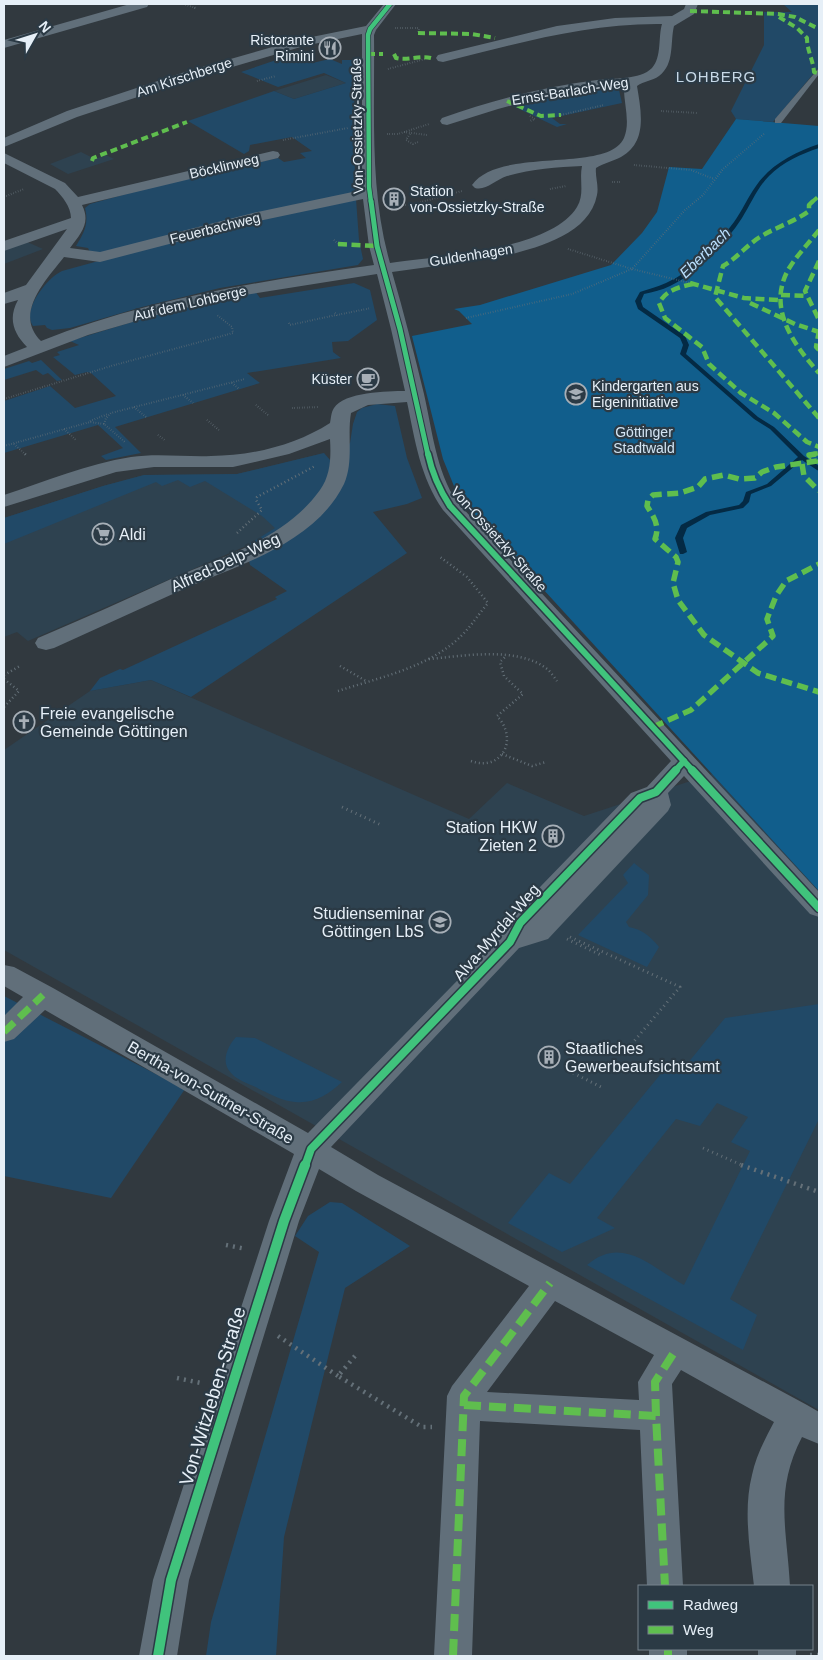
<svg xmlns="http://www.w3.org/2000/svg" width="823" height="1660" viewBox="0 0 823 1660" font-family="Helvetica,sans-serif">
	<style>
		.built { fill: #2e4250 }
		.green { fill: #214967 }
		.forest { fill: #115e8c }
		.lines { fill: none; stroke-linecap: round; stroke-linejoin: round }
		.stream { fill: #042a44; fill-rule: evenodd }
		.path-far3 { stroke: #647078; stroke-width: 2; stroke-dasharray: 0.5 2; stroke-linecap: butt }
		.path-far2 { stroke: #647078; stroke-width: 2.5; stroke-dasharray: 1 3; stroke-linecap: butt }
		.path-far1 { stroke: #647078; stroke-width: 3; stroke-dasharray: 1 4; stroke-linecap: butt }
		.path { stroke: #647078; stroke-width: 4.5; stroke-dasharray: 2 5; stroke-linecap: butt }
		.service { fill: #616f7a; fill-rule: evenodd }
		.minor { fill: #616f7a; fill-rule: evenodd }
		.quiet-far4 { stroke: #5fbe4e; stroke-width: 4; stroke-dasharray: 7 4; stroke-linecap: butt }
		.quiet-far3 { stroke: #5fbe4e; stroke-width: 4.5; stroke-dasharray: 9 4.5; stroke-linecap: butt }
		.quiet-far2 { stroke: #5fbe4e; stroke-width: 5.5; stroke-dasharray: 11 5.5; stroke-linecap: butt }
		.quiet-far1 { stroke: #5fbe4e; stroke-width: 7; stroke-dasharray: 14 7; stroke-linecap: butt }
		.quiet { stroke: #5fbe4e; stroke-width: 8; stroke-dasharray: 17 8; stroke-linecap: butt }
		.cycleway-far4-casing { stroke: #2b3a45; stroke-width: 6 }
		.cycleway-far3-casing { stroke: #2b3a45; stroke-width: 7 }
		.cycleway-far2-casing { stroke: #2b3a45; stroke-width: 9 }
		.cycleway-far1-casing { stroke: #2b3a45; stroke-width: 11 }
		.cycleway-casing { stroke: #2b3a45; stroke-width: 13 }
		.cycleway-far4 { stroke: #40c37c; stroke-width: 4.5 }
		.cycleway-far3 { stroke: #40c37c; stroke-width: 5 }
		.cycleway-far2 { stroke: #40c37c; stroke-width: 6 }
		.cycleway-far1 { stroke: #40c37c; stroke-width: 8 }
		.cycleway { stroke: #40c37c; stroke-width: 10 }
		.labels { text-anchor: middle; stroke-width: 4.5; stroke-linejoin: round; paint-order: stroke }
		.far-poi-label { font-size: 14px; fill: #e6eff7; stroke: #2b3a45; text-anchor: end }
		.far-street-label { font-size: 14px; fill: #e6eff7; stroke: #2b3a45 }
		.far-park-label { font-size: 14px; fill: #d3e5f4; stroke: #2b3a45 }
		.far-neighbourhood-label { font-size: 15px; letter-spacing: 1px; fill: #c6d8e7; stroke: #2b3a45 }
		.far-water-label { font-size: 15px; font-style: italic; fill: #bbe0fe; stroke: #2b3a45 }
		.poi-label { font-size: 16px; fill: #e6eff7; stroke: #2b3a45; text-anchor: start }
		.street-label { font-size: 16px; fill: #e6eff7; stroke: #2b3a45 }
		.near-street-label { font-size: 19px; fill: #e6eff7; stroke: #2b3a45 }
	</style>
	<rect width="100%" height="100%" fill="#31393f"/>
	<g class="built">
		<polygon points="326,75 346,83 294,99 274,91"/>
		<polygon points="81,152 95,159 106,155 114,159 68,174 50,164"/>
		<polygon points="25,241 43,249 4,264 4,249"/>
		<polygon points="324,453 294,517 246,546 28,641 17,632 4,637 4,518 103,486 144,475 237,474"/>
		<polygon points="151,680 469,819 507,783 584,816 712,774 819,891 819,1410 4,950 4,750 90,691"/>
	</g>
	<g class="green">
		<polygon points="783,4 819,4 819,67 773,122 736,119 731,111 764,45 764,12 792,12"/>
		<path d="M 291,55 L 312,63 L 330,59 L 342,64 L 342,60 L 354,60 L 355,192 L 102,253 L 90,252 L 88,248 L 76,246 C 84,233 89,224 85,208 L 90,204 L 166,183 L 278,158 L 284,162 L 306,158 L 300,153 L 312,151 L 292,137 L 250,145 L 249,151 L 244,154 L 188,121 L 274,91 L 294,99 L 346,83 L 324,73 L 278,87 L 241,72 Z"/>
		<polygon points="611,87 619,90 622,103 552,118 560,124 567,124 557,127 509,104 527,100"/>
		<path d="M 356,199 L 359,240 L 363,259 L 358,265 L 220,288 L 142,307 L 70,328 L 52,330 L 47,328 L 45,325 L 33,326 C 21,310 48,277 62,271 L 197,234 Z"/>
		<polygon points="354,283 370,290 377,320 348,341 332,342 333,352 341,358 247,373 260,383 115,427 141,453 106,460 101,456 123,448 98,425 4,453 4,401 50,386 75,408 116,396 91,373 87,372 75,375 53,357 60,355 57,352 79,345 70,341 155,315 255,291 260,298"/>
		<polygon points="41,360 62,380 57,381 48,373 43,375 36,370 4,380 4,369 29,361 32,363"/>
		<polygon points="377,404 395,406 407,458 422,498 407,504 373,512 407,553 191,697 151,680 90,691 100,678 120,669 123,670 277,599 275,597 287,591 250,565 246,546 275,528 262,516 205,481 190,487 178,480 162,486 156,482 4,544 4,518 103,486 144,475 237,474 324,453 330,460 350,443 353,424 357,412 362,408"/>
		<path d="M 634,863 L 649,875 L 648,895 L 626,922 L 629,927 C 643,930 650,936 659,947 L 647,967 L 578,935 L 628,883 L 623,875 Z"/>
		<polygon points="4,996 185,1089 111,1198 4,1176"/>
		<path d="M 819,1004 L 819,1119 L 730,1299 L 757,1315 L 743,1350 L 587,1265 C 623,1234 652,1268 684,1285 L 750,1151 L 731,1142 L 748,1117 L 717,1103 L 700,1126 L 676,1119 L 597,1218 L 615,1228 L 562,1252 L 508,1223 L 549,1173 L 570,1184 L 669,1064 L 682,1070 L 725,1018 Z"/>
		<path d="M 236,1037 L 255,1038 L 342,1082 C 329,1094 314,1104 295,1102 C 281,1101 271,1094 259,1089 C 251,1084 238,1081 232,1074 C 220,1063 227,1047 236,1037 Z"/>
		<polygon points="330,1202 342,1203 410,1246 345,1288 284,1537 276,1656 206,1656 211,1622 319,1252 295,1236 308,1216"/>
	</g>
	<polygon class="forest" points="736,119 819,126 819,891 458,496 443,459 412,336 472,324 459,311 454,309 480,305 611,265 642,233 657,212 669,167 702,169"/>
	<g class="lines">
		<path class="stream" d="M 819,144 L 819,148 C 801,154 783,162 769,176 C 757,188 751,204 742,218 C 725,244 699,272 670,286 C 662,290 653,292 644,294 L 641,301 L 643,307 L 685,336 L 689,345 L 686,354 L 758,417 L 774,427 L 804,456 L 819,466 L 819,471 L 817,470 L 802,460 L 771,486 L 751,494 L 749,502 L 743,508 L 710,515 L 687,528 L 683,538 L 687,552 L 683,554 L 680,554 L 675,538 L 681,525 L 706,512 L 739,505 L 743,501 L 746,492 L 767,484 L 798,457 L 770,429 L 754,419 L 681,355 L 680,354 L 683,345 L 680,338 L 638,309 L 635,301 L 640,292 C 648,289 657,287 666,283 C 693,271 716,246 734,222 C 742,211 748,197 756,186 C 770,165 795,152 819,144 Z"/>
		<g class="path-far3">
			<polyline points="183,4 196,8 194,8"/>
			<polyline points="395,28 419,28 418,33"/>
			<polyline points="388,69 425,59"/>
			<polyline points="257,81 276,76"/>
			<polyline points="661,111 698,113"/>
			<polyline points="561,115 604,105"/>
			<polyline points="530,116 535,119 530,121"/>
			<polyline points="404,132 427,135"/>
			<polyline points="387,134 398,134 429,124"/>
			<polyline points="410,134 406,140 413,144 418,142"/>
			<polyline points="283,140 348,128"/>
			<polyline points="634,165 691,170 714,179"/>
			<polyline points="612,182 621,182"/>
			<polyline points="550,189 566,186"/>
			<polyline points="4,197 24,189"/>
			<polyline points="470,203 479,211"/>
			<polyline points="393,205 410,205 462,191"/>
			<polyline points="334,240 338,244"/>
			<polyline points="568,249 632,269 690,283"/>
			<polyline points="335,313 337,315 371,308"/>
			<polyline points="466,318 572,294 632,269 685,210 703,195 723,169 765,133"/>
			<polyline points="289,323 290,325 336,315"/>
			<polyline points="232,383 239,389"/>
			<polyline points="183,395 193,403"/>
			<polyline points="4,399 111,366 233,333 232,327 217,315"/>
			<polyline points="256,405 268,415"/>
			<polyline points="134,407 146,417"/>
			<polyline points="292,408 319,407"/>
			<polyline points="207,420 220,431"/>
			<polyline points="90,421 108,414"/>
			<polyline points="104,424 106,418 111,413 245,379"/>
			<polyline points="64,429 76,440"/>
			<polyline points="158,435 166,441"/>
			<polyline points="14,444 26,455"/>
			<polyline points="4,446 90,422 104,424 125,442"/>
		</g>
		<g class="path-far2">
			<polyline points="25,454 26,455"/>
			<polyline points="237,533 262,510 256,500 257,497 315,466"/>
			<path d="M 429,659 C 463,656 518,646 547,669 C 551,672 554,677 557,681"/>
			<polyline points="340,666 366,681"/>
			<polyline points="4,675 20,666"/>
			<polyline points="4,679 19,691 4,707"/>
			<path d="M 338,691 C 378,678 426,668 458,639 C 470,628 478,615 488,603 L 467,577 L 440,557"/>
			<polyline points="502,754 532,766 546,762"/>
			<path d="M 471,761 C 502,772 519,739 497,716 L 523,694 L 504,676 L 500,662 L 506,656"/>
		</g>
		<g class="path-far1">
			<polyline points="342,807 381,825"/>
			<polyline points="570,937 680,987 630,1046 632,1055"/>
			<polyline points="567,939 603,956"/>
			<polyline points="573,1073 603,1088"/>
			<polyline points="703,1148 744,1166"/>
		</g>
		<g class="path">
			<polyline points="741,1165 819,1192"/>
			<polyline points="226,1245 246,1249"/>
			<polyline points="278,1336 338,1376"/>
			<polyline points="355,1356 338,1376 422,1427 432,1427"/>
			<polyline points="177,1378 201,1383"/>
			<polyline points="810,1655 819,1655"/>
		</g>
		<polygon class="service" points="819,68 819,74 781,123 775,123 775,119"/>
		<g class="minor">
			<polygon points="130,4 149,4 147,7 4,48 4,40"/>
			<path d="M 384,4 L 396,4 L 376,30 L 374,35 C 375,110 369,190 390,263 C 437,256 550,251 577,207 C 585,194 579,180 582,166 C 557,167 531,169 507,176 C 495,180 486,191 475,188 L 472,185 C 499,146 608,174 624,138 C 631,121 623,102 624,85 L 540,98 L 498,109 L 447,125 L 442,124 L 440,121 L 442,118 C 492,100 544,87 597,80 C 613,78 640,80 652,68 C 662,57 658,37 662,24 C 586,23 516,44 443,62 L 438,61 L 436,58 L 438,55 L 557,26 L 615,18 L 672,16 L 684,9 L 686,4 L 698,4 L 694,14 L 674,26 C 670,42 675,64 659,76 C 652,81 644,81 637,86 C 641,111 648,142 621,157 C 613,161 604,163 596,168 C 595,177 599,186 597,195 C 589,236 535,248 501,257 L 392,272 C 404,313 414,353 424,394 C 432,429 436,471 457,502 L 819,892 L 819,917 L 810,914 L 684,776 L 668,793 L 671,805 L 668,811 L 548,939 L 519,948 L 331,1147 L 378,1175 L 807,1405 L 819,1412 L 819,1444 L 802,1437 C 774,1491 787,1529 790,1586 L 754,1586 C 750,1550 743,1510 752,1475 C 756,1456 765,1439 774,1422 L 681,1370 L 672,1384 L 683,1586 L 647,1586 L 640,1430 L 480,1421 L 472,1656 L 434,1656 L 447,1396 L 452,1386 L 529,1286 L 356,1191 L 319,1169 L 299,1221 L 189,1580 L 177,1656 L 139,1656 L 153,1580 L 269,1221 L 294,1154 L 45,1010 L 14,1039 L 4,1042 L 4,1016 L 23,997 L 4,986 L 4,965 L 14,967 L 53,988 L 308,1133 L 500,937 L 511,917 L 631,793 L 647,787 L 671,761 L 443,510 C 420,477 415,440 407,402 L 368,405 L 351,413 C 347,436 354,461 344,484 C 315,543 241,564 186,588 C 142,608 98,628 54,648 L 46,650 L 38,648 L 35,643 L 38,638 C 83,619 127,599 171,579 C 224,556 285,539 320,490 C 331,475 331,456 330,439 L 289,454 L 233,467 L 154,467 L 116,472 L 4,507 L 4,495 C 46,481 87,464 131,457 C 157,453 184,457 211,456 C 251,456 296,445 330,423 C 331,419 331,412 334,408 C 344,392 388,391 405,391 L 391,329 L 377,274 L 226,298 L 157,315 L 88,335 L 4,367 L 4,356 L 27,347 C 13,333 8,318 18,300 L 4,304 L 4,293 L 26,285 L 67,229 L 4,251 L 4,241 L 71,218 C 71,207 62,196 55,189 L 4,163 L 4,153 L 65,183 L 78,197 L 273,151 L 278,152 L 280,155 L 278,158 L 82,205 C 91,223 81,233 70,248 L 100,252 L 253,213 L 362,190 L 362,34 L 304,46 L 195,78 L 77,117 L 4,147 L 4,138 L 67,111 L 185,72 L 297,40 L 366,26 ZM 363,199 L 369,246 L 374,265 C 261,281 147,299 41,341 C 13,314 46,280 64,257 L 100,262 L 254,222 ZM 555,1301 L 654,1355 L 638,1382 L 639,1400 L 487,1392 Z"/>
			<rect x="649" y="1649" width="38" height="7"/>
			<rect x="758" y="1649" width="38" height="7"/>
		</g>
		<g class="quiet-far4">
			<polyline points="690,11 778,14 795,17 819,29"/>
			<path d="M 779,17 L 797,28 L 807,38 C 807,51 813,59 814,72 L 817,73"/>
			<polyline points="418,33 472,34 495,38"/>
			<polyline points="368,54 383,54"/>
			<path d="M 394,54 L 396,58 C 408,61 419,55 431,58"/>
			<polyline points="507,101 541,116 561,115"/>
			<polyline points="92,161 93,158 187,122"/>
			<polyline points="812,202 819,196"/>
		</g>
		<g class="quiet-far3">
			<path d="M 813,201 L 809,205 L 809,211 C 794,222 776,227 760,237 C 747,245 737,258 723,266 L 715,297 L 819,418"/>
			<path d="M 819,230 C 809,243 797,255 788,270 C 767,309 794,345 819,373"/>
			<polyline points="338,244 377,246"/>
			<polyline points="819,261 805,291 819,320"/>
			<polyline points="690,283 744,298 778,300"/>
			<path d="M 693,284 C 679,287 666,290 659,303 L 665,318 L 702,347 L 709,364 L 741,393 L 774,413 L 807,442 L 819,447"/>
			<polyline points="781,295 807,296"/>
			<polyline points="750,303 795,324 819,332"/>
			<polyline points="819,330 816,347 819,350"/>
			<polyline points="809,455 819,453"/>
		</g>
		<g class="quiet-far2">
			<path d="M 816,454 L 809,455 L 817,461 L 776,467 L 762,472 L 755,478 L 739,479 L 724,475 L 705,479 L 698,487 L 680,493 L 653,495 L 648,500 L 647,506 C 654,517 660,526 655,539 L 676,557 L 678,562 L 673,583 L 678,600 L 704,635 L 758,673 L 819,692"/>
			<polyline points="802,464 804,476 819,491"/>
			<polyline points="653,727 691,710 773,636 767,619 776,596 786,581 819,564"/>
		</g>
		<polyline class="quiet-far1" points="4,1032 43,995"/>
		<g class="quiet">
			<polyline points="464,1405 656,1416 665,1586"/>
			<polyline points="656,1416 655,1382 675,1351"/>
			<polyline points="668,1649 668,1656"/>
			<polyline points="453,1656 464,1396 550,1283"/>
		</g>
		<g class="cycleway-far4-casing">
			<polyline id="cycleway-far4" points="371,202 369,187 368,35 370,29 390,4"/>
		</g>
		<g class="cycleway-far3-casing">
			<polyline id="cycleway-far3" points="371,201 377,246 400,329 428,455"/>
		</g>
		<g class="cycleway-far2-casing">
			<g id="cycleway-far2">
				<path d="M 428,454 C 432,473 439,489 450,506 L 693,771"/>
				<polyline points="675,771 684,761"/>
			</g>
		</g>
		<g class="cycleway-far1-casing">
			<g id="cycleway-far1">
				<polyline points="692,770 819,908"/>
				<polyline points="305,1166 311,1149 510,942 520,923 640,798 656,792 676,770"/>
			</g>
		</g>
		<g class="cycleway-casing">
			<polyline id="cycleway" points="158,1656 171,1580 284,1221 305,1165"/>
		</g>
		<use href="#cycleway-far4" class="cycleway-far4"/>
		<use href="#cycleway-far3" class="cycleway-far3"/>
		<use href="#cycleway-far2" class="cycleway-far2"/>
		<use href="#cycleway-far1" class="cycleway-far1"/>
		<use href="#cycleway" class="cycleway"/>
	</g>
	<defs>
		<g id="restaurant-ring" transform="scale(1.125)"><circle r="9.5" fill="#2b3a45" stroke="#a7afb7" stroke-width="1.5"/><path d="M-5-6h1v4h1v-4h1v4h1v-4h1v5L-1.5 .5V6h-2V.5L-5-1ZM5-6V6H3V1.5H1.5Q1.5-4 5-6Z" fill="#a7afb7"/></g>
		<g id="building-ring" transform="scale(1.125)"><circle r="9.5" fill="#2b3a45" stroke="#a7afb7" stroke-width="1.5"/><path d="M-4-6H4V6H1V3H-1V6H-4ZM-2.5-4.3h1.7v1.8h-1.7ZM.8-4.3h1.7v1.8H.8ZM-2.5-1h1.7V.8h-1.7ZM.8-1h1.7V.8H.8Z" fill="#a7afb7"/></g>
		<g id="cafe-ring" transform="scale(1.125)"><circle r="9.5" fill="#2b3a45" stroke="#a7afb7" stroke-width="1.5"/><path d="M-5.5-4.5H6V0H3Q3 3.5 0 3.5H-2.5Q-5.5 3.5-5.5 0ZM3-3.2v2h1.7v-2ZM-6 4.5H4V6H-6Z" fill="#a7afb7"/></g>
		<g id="school-ring" transform="scale(1.125)"><circle r="9.5" fill="#2b3a45" stroke="#a7afb7" stroke-width="1.5"/><path d="M0-5L7-2L0 1L-7-2ZM-4 1L0 2.5L4 1V4Q0 6-4 4Z" fill="#a7afb7"/></g>
		<g id="supermarket-ring" transform="scale(1.125)"><circle r="9.5" fill="#2b3a45" stroke="#a7afb7" stroke-width="1.5"/><path d="M-6-5.5h2.5l.6 2H6L4.5 2H-2.5L-4.4-4H-6ZM-1.5 3.2a1.3 1.3 0 1 0 .1 0ZM3 3.2a1.3 1.3 0 1 0 .1 0Z" fill="#a7afb7"/></g>
		<g id="church-ring" transform="scale(1.125)"><circle r="9.5" fill="#2b3a45" stroke="#a7afb7" stroke-width="1.5"/><path d="M-1.2-6h2.4v3.5h3.3v2.4h-3.3V6h-2.4V-.1h-3.3v-2.4h3.3Z" fill="#a7afb7"/></g>
		<g id="university-ring" transform="scale(1.125)"><circle r="9.5" fill="#2b3a45" stroke="#a7afb7" stroke-width="1.5"/><path d="M0-5L7-2L0 1L-7-2ZM-4 1L0 2.5L4 1V4Q0 6-4 4Z" fill="#a7afb7"/></g>
	</defs>
	<g fill-rule="evenodd">
		<use href="#restaurant-ring" x="330" y="48"/>
		<use href="#building-ring" x="394" y="199"/>
		<use href="#cafe-ring" x="368" y="379"/>
		<use href="#school-ring" x="576" y="394"/>
		<use href="#supermarket-ring" x="103" y="534"/>
		<use href="#church-ring" x="24" y="722"/>
		<use href="#building-ring" x="553" y="836"/>
		<use href="#university-ring" x="440" y="922"/>
		<use href="#building-ring" x="549" y="1057"/>
	</g>
	<g class="labels">
		<g class="far-poi-label">
			<text x="314" y="45">Ristorante<tspan x="314" dy="16">Rimini</tspan></text>
			<text x="410" y="196" text-anchor="start">Station<tspan x="410" dy="16">von-Ossietzky-Straße</tspan></text>
			<text x="352" y="384">Küster</text>
			<text x="592" y="391" text-anchor="start">Kindergarten aus<tspan x="592" dy="16">Eigeninitiative</tspan></text>
		</g>
		<g class="far-street-label">
			<text transform="translate(184 77) rotate(-18)" y="5">Am Kirschberge</text>
			<text transform="translate(570 91) rotate(-9)" y="5">Ernst-Barlach-Weg</text>
			<text transform="translate(357 126) rotate(-91)" y="5">Von-Ossietzky-Straße</text>
			<text transform="translate(224 166) rotate(-13)" y="5">Böcklinweg</text>
			<text transform="translate(215 228) rotate(-14)" y="5">Feuerbachweg</text>
			<text transform="translate(471 255) rotate(-9)" y="5">Guldenhagen</text>
			<text transform="translate(190 303) rotate(-13)" y="5">Auf dem Lohberge</text>
			<text transform="translate(499 539) rotate(48)" y="5">Von-Ossietzky-Straße</text>
		</g>
		<g class="far-park-label">
			<text x="644" y="437">Göttinger<tspan x="644" dy="16">Stadtwald</tspan></text>
		</g>
		<g class="far-neighbourhood-label">
			<text x="716" y="82">LOHBERG</text>
		</g>
		<g class="far-water-label">
			<text transform="translate(705 253) rotate(-44)" y="5">Eberbach</text>
		</g>
		<g class="poi-label">
			<text x="119" y="540">Aldi</text>
			<text x="40" y="719">Freie evangelische<tspan x="40" dy="18">Gemeinde Göttingen</tspan></text>
			<text x="537" y="833" text-anchor="end">Station HKW<tspan x="537" dy="18">Zieten 2</tspan></text>
			<text x="424" y="919" text-anchor="end">Studienseminar<tspan x="424" dy="18">Göttingen LbS</tspan></text>
			<text x="565" y="1054">Staatliches<tspan x="565" dy="18">Gewerbeaufsichtsamt</tspan></text>
		</g>
		<g class="street-label">
			<text transform="translate(225 562) rotate(-25)" y="6">Alfred-Delp-Weg</text>
			<text transform="translate(496 932) rotate(-49)" y="6">Alva-Myrdal-Weg</text>
			<text transform="translate(211 1092) rotate(30)" y="6">Bertha-von-Suttner-Straße</text>
		</g>
		<g class="near-street-label">
			<text transform="translate(212 1396) rotate(-73)" y="7">Von-Witzleben-Straße</text>
		</g>
	</g>
	<rect width="823" height="1660" fill="none" stroke="#e6eff7" stroke-width="10"/>
	<rect x="638" y="1585" width="175" height="65" fill="#2b3a45" stroke="#76828c"/>
	<rect x="648" y="1601" width="25" height="8" fill="#40c37c" stroke="#76828c"/>
	<text x="683" y="1610" font-size="15" fill="#e6eff7">Radweg</text>
	<rect x="648" y="1626" width="25" height="8" fill="#5fbe4e" stroke="#76828c"/>
	<text x="683" y="1635" font-size="15" fill="#e6eff7">Weg</text>
	<g transform="translate(35 35) rotate(51)" stroke="#2b3a45" stroke-width="4" paint-order="stroke">
	<path d="M0-4L9 19L0 12L-9 19Z" fill="#e6eff7"/>
	<text y="-8" font-size="14" font-weight="bold" text-anchor="middle" fill="#e6eff7">N</text>
	</g>
</svg>
